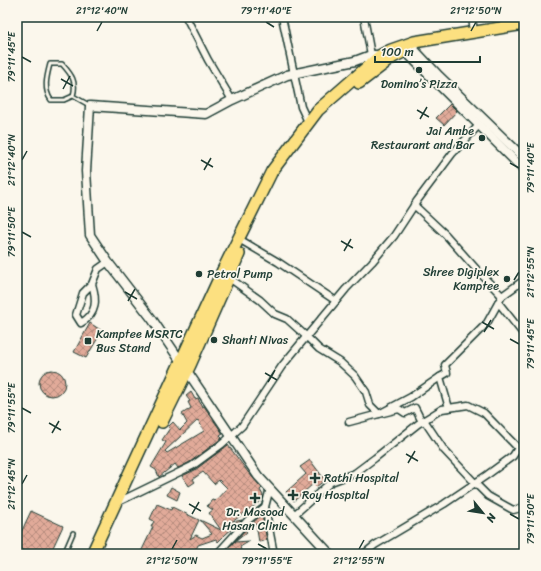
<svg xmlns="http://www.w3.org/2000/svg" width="541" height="571" viewBox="0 0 541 571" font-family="Sriracha,sans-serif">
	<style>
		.building { fill: url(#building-cross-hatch); stroke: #1f3d34; fill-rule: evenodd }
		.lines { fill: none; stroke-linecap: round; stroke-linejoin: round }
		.lane-casing { stroke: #1f3d34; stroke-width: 6 }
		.street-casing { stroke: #1f3d34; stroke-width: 9 }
		.secondary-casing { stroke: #1f3d34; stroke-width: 11 }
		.highway-casing { stroke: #1f3d34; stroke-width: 14 }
		.lane { stroke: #fbf7ec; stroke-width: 3 }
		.street { stroke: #fbf7ec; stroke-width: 6 }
		.secondary { stroke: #fbf7ec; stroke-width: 8 }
		.highway { stroke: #fce080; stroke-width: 11 }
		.rail-casing { stroke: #1f3d34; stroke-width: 3.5 }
		.rail { stroke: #fbf7ec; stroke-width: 2; stroke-dasharray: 6; stroke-linecap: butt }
		.ticks { fill: none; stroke: #1f3d34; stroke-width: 1.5 }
		.poi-dot { fill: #1f3d34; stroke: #fbf7ec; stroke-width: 1.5 }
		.labels { text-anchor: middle; stroke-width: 3.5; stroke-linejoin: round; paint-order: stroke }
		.poi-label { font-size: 12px; fill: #1f3d34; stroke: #fbf7ec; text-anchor: start }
		.neatline { fill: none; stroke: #1f3d34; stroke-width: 1.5 }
		.ticks-label { font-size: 10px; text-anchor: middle; fill: #1f3d34 }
	</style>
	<defs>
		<pattern id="building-cross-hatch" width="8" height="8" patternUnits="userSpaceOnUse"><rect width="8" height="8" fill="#e1aa99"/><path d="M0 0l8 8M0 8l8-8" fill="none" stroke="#b68c7e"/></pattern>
	</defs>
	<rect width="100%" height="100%" fill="#fbf7ec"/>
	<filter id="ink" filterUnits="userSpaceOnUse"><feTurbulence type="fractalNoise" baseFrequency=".025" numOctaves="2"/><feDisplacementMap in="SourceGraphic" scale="8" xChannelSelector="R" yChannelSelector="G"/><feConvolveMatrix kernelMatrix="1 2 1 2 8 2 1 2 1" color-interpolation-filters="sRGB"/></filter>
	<g filter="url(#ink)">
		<g class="building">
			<polygon points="450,104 457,111 444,125 436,118"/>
			<polygon points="90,323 102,331 86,358 74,352"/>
			<circle cx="52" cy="383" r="13"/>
			<path d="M 191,392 L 195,399 L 198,398 L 202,407 L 204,406 L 223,434 L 220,436 L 222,438 L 190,462 L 178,468 L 175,464 L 159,477 L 156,470 L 151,467 L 166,442 L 162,440 L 170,428 L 168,427 L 173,422 L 180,430 L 187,423 L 182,414 L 191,408 L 188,402 L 190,401 L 186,396 ZM 198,420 L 204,431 L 167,453 L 165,451 Z"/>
			<polygon points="228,445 248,472 262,488 260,490 263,495 262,500 232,522 242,520 225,535 218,542 216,539 198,545 194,554 147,554 141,552 153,527 151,527 154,521 150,519 157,504 171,510 172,507 199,520 190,539 196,535 202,538 212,534 200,520 221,530 209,513 213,510 207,506 212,500 215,501 227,488 219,480 214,484 203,472 193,479 195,482 189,486 182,476 195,470"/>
			<polygon points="310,460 325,480 316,487 313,484 294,501 286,492 306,474 300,467"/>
			<polygon points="171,487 180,492 177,500 167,495"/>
			<polygon points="31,511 63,526 50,554 32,554 17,547 17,541"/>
			<polygon points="262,515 267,540 259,542 256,524 254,525 254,521"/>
			<polygon points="245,530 247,532 235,542 250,541 240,547 242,554 223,554"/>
		</g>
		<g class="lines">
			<g class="lane-casing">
				<g id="lane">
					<path d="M 73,96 C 77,82 72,75 62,64 L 50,64 C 47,76 43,89 51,100 L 64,100 L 73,96 L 89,105"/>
					<polyline points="17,553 20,554"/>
					<polyline points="64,554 73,533"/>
				</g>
			</g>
			<g class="street-casing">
				<g id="street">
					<polyline points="186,17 208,60 232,100"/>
					<polyline points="282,17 301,107 309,124"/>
					<polyline points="364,17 371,55"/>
					<polyline points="472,17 474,33"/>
					<polyline points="414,205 445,234 478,271 502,296"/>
					<polyline points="244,242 278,262 336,301"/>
					<polyline points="228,277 260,300 275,314 287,319 307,337 319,349 340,362 355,376 366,392 370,405 379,414 399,409 405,413 415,408 422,422"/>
					<path d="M 92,284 C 97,300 97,314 81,323 L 76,315 L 83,293 L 92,284 L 98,269 L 108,262"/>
					<polyline points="498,302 524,335"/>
					<polyline points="449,408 440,377 447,373 445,365 487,323 502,296 524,280"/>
					<polyline points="424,420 444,450 475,483 488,496 513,510 521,508 524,504"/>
					<polyline points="349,422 379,414 411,397 440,377"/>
					<polyline points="524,447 518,448 524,455"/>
					<polyline points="270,488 265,507 274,554"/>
					<polyline points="116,503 192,466 222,444 242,426 282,366 346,289 372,262 394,236 417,201 452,154 479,125"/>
					<polyline points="294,515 331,482 355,473 375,458 418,424 442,409 468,405 484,413 518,448 513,456 487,475 444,504 375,545 364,554"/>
					<polyline points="217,554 248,520 265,507"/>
				</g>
			</g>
			<g class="secondary-casing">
				<g id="secondary">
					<polyline points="409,44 439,76 524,158"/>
					<polyline points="401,47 524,170"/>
					<polyline points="330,554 258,476 152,319 108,262 90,235 86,171 90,106 206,114 232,100 287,75 355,61 371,55 382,55"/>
				</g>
			</g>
			<g class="highway-casing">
				<g id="highway">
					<polyline points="359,83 393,57 405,51"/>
					<polyline points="162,422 190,365 239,254"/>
					<polyline points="92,554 223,270 272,171 318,110 381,55 391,50 414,42 524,24"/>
				</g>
			</g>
			<use href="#lane" class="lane"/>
			<use href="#street" class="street"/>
			<use href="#secondary" class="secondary"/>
			<use href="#highway" class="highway"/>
			<g class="rail-casing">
				<polyline id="rail" points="17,26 18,17"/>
			</g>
			<use href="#rail" class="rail"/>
		</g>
	</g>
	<path class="ticks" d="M 266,22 L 274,27M 97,31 L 102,22M 471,31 L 476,22M 22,57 L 31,62M 61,79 L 73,86M 63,89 L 70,76M 417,110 L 429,117M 420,119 L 427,107M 22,160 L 27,151M 201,160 L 213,167M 510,163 L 519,168M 204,170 L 211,158M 22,232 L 31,237M 341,241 L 353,248M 344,251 L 351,239M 514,280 L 519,272M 125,292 L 137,299M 128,301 L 135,289M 482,322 L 494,329M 484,332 L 491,320M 510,339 L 519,344M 265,373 L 277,380M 268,382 L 275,370M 22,408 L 31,413M 49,423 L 61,430M 52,433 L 59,421M 406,454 L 418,461M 408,463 L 415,451M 22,484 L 27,475M 189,504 L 201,511M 192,514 L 199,502M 510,514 L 519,519M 258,544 L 267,549M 172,549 L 177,540M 359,549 L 364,540"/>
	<g class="poi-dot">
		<circle cx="419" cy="70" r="4"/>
		<circle cx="482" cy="138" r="4"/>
		<circle cx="199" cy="274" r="4"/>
		<circle cx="507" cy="279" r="4"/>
		<circle cx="214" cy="340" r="4"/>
		<rect x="84" y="337" width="8" height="8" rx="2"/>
		<path d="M313 472h4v4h4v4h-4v4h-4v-4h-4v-4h4z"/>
		<path d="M291 489h4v4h4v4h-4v4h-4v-4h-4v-4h4z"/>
		<path d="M253 492h4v4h4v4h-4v4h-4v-4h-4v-4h4z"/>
	</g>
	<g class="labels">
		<g class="poi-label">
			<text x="419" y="88" text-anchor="middle">Domino’s Pizza</text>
			<text x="474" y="135" text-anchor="end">Jai Ambe<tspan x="474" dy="14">Restaurant and Bar</tspan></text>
			<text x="499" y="276" text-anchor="end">Shree Digiplex<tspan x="499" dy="14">Kamptee</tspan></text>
			<text x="207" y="278">Petrol Pump</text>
			<text x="96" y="338">Kamptee MSRTC<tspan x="96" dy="14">Bus Stand</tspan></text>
			<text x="222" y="344">Shanti Nivas</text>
			<text x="324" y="482">Rathi Hospital</text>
			<text x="302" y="499">Roy Hospital</text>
			<text x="255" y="516" text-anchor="middle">Dr. Masood<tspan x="255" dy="14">Hasan Clinic</tspan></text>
		</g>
	</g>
	<rect width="541" height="571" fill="none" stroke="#fbf7ec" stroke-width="44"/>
	<g transform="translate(483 513) rotate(120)" stroke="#fbf7ec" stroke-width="3" paint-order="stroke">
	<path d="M0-3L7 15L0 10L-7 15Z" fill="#1f3d34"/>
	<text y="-6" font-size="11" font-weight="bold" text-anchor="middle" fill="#1f3d34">N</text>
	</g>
	<path d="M375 56v6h105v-6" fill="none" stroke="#1f3d34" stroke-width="2"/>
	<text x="381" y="56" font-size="12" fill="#1f3d34" stroke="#fbf7ec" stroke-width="3" paint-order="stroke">100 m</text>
	<rect x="22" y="22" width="497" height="527" class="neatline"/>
	<g class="ticks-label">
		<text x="102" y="14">21°12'40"N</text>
		<text x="266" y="14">79°11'40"E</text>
		<text x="476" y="14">21°12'50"N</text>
		<text transform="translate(11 57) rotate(-90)" y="4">79°11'45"E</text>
		<text transform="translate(11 160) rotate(-90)" y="4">21°12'40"N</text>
		<text transform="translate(530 168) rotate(-90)" y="4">79°11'40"E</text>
		<text transform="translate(11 232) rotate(-90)" y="4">79°11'50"E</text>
		<text transform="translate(530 272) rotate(-90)" y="4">21°12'55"N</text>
		<text transform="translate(530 344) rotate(-90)" y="4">79°11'45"E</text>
		<text transform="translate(11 408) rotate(-90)" y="4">79°11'55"E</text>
		<text transform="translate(11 484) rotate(-90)" y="4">21°12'45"N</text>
		<text transform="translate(530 519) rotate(-90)" y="4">79°11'50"E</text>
		<text x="172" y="564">21°12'50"N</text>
		<text x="267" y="564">79°11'55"E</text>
		<text x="359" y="564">21°12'55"N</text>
	</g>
</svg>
